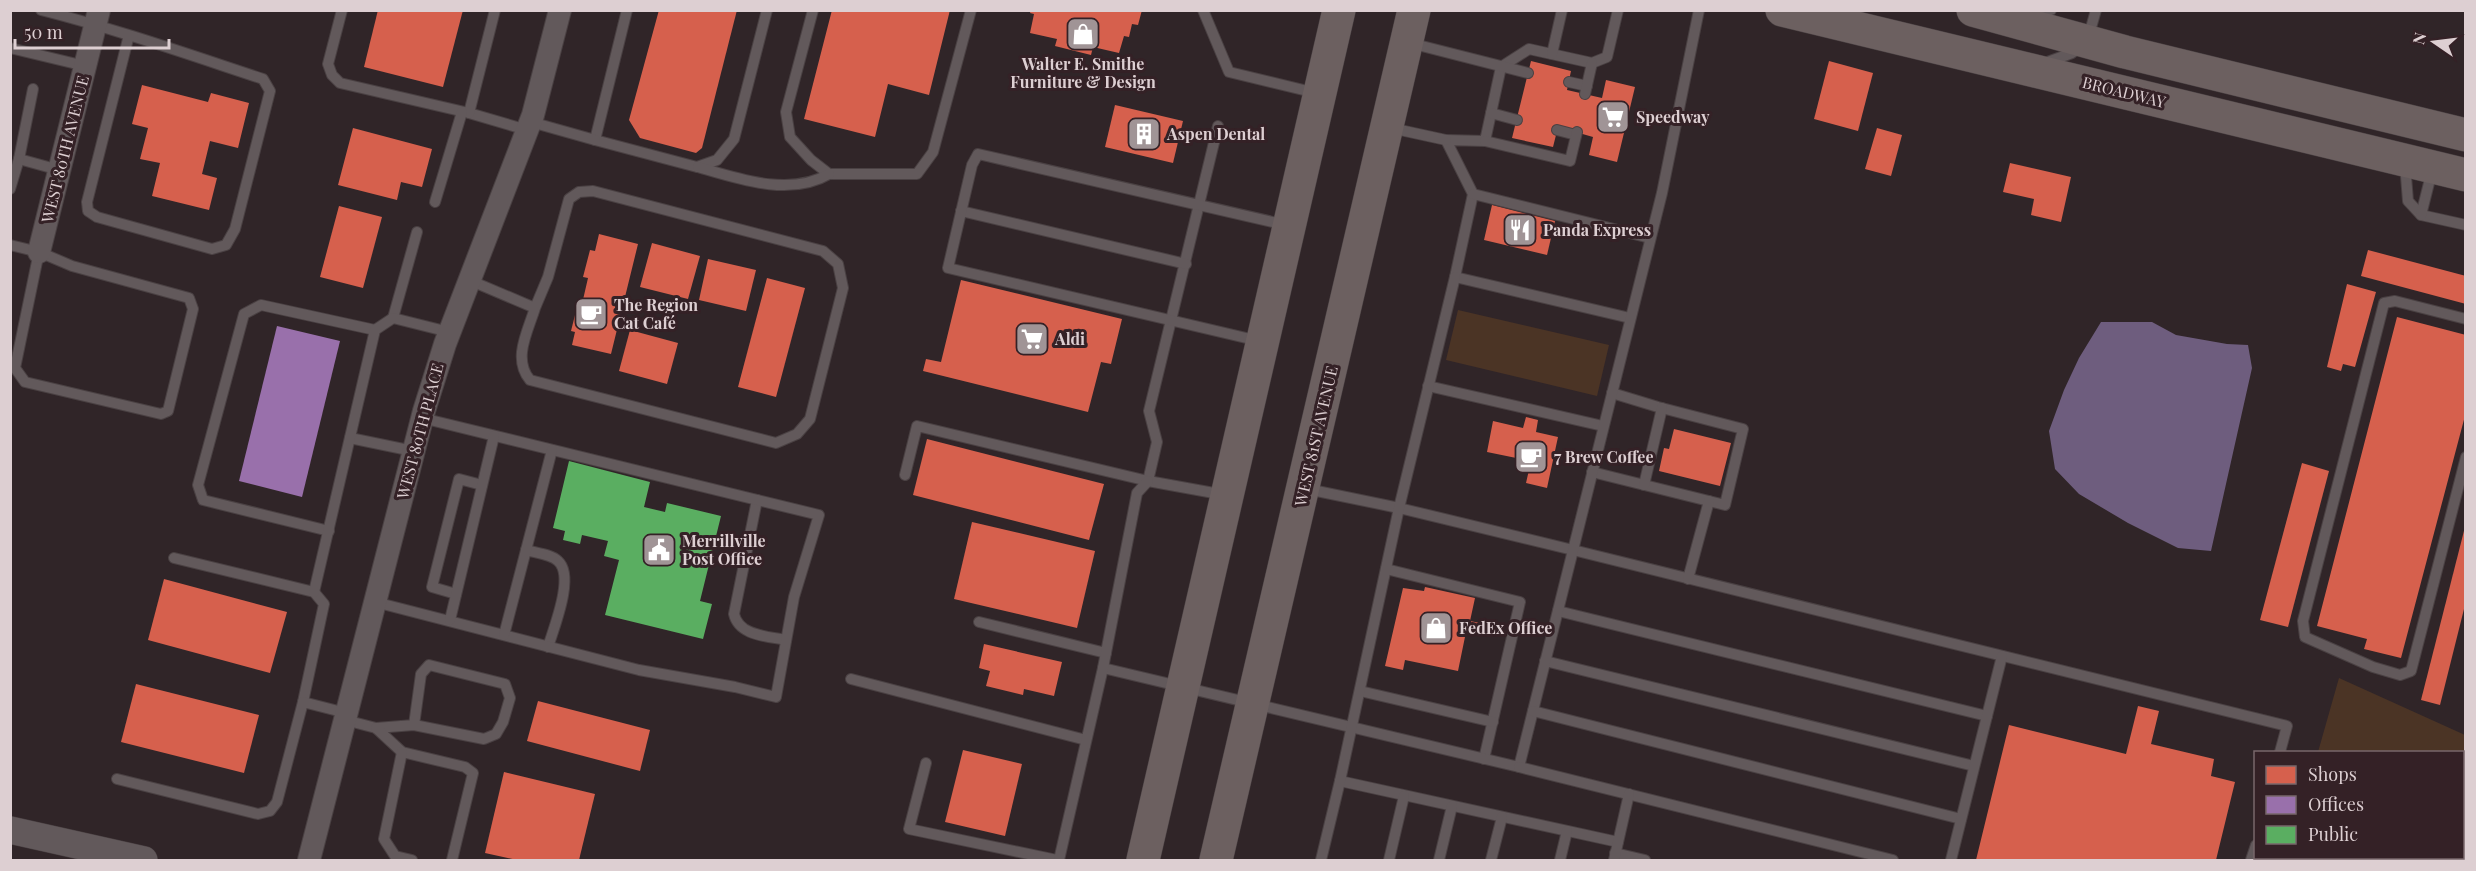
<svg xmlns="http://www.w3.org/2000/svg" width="2476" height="871" viewBox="0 0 2476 871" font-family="'Playfair Display',serif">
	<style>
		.green { fill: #4b3425 }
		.water { fill: #6e5d7e }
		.shops { fill: #d6604d }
		.offices { fill: #9970ab }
		.public { fill: #5aae61 }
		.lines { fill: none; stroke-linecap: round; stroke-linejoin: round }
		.service-casing { stroke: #4a4143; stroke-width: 12 }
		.minor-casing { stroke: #4a4143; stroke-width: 24 }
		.tertiary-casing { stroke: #4a4143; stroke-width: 28 }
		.primary-casing { stroke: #4a4143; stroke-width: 34 }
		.service { stroke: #62595b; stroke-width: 10 }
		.minor { stroke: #62595b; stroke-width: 22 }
		.tertiary { stroke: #62595b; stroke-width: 27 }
		.primary { stroke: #6c6060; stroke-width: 33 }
		.labels { text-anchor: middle; stroke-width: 6; stroke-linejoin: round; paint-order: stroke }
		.poi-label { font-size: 16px; font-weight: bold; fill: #ddcfd2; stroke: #342126; text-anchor: start }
		.street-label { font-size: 16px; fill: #ddcfd2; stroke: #342126 }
	</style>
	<rect width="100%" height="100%" fill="#302528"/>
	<g class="green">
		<polygon points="1458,310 1609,345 1597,396 1446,360"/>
		<polygon points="2339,678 2465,735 2465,860 2287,860 2288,858 2462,858 2462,752 2318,752"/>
	</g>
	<polygon class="water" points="2101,322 2152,322 2176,335 2227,344 2248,345 2252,368 2211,551 2178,548 2128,523 2079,494 2055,469 2049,431 2064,390 2079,358"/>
	<g class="shops">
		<polygon points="378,10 463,10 443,87 364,67"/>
		<polygon points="659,10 737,10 702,148 696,153 640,138 629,120"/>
		<polygon points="832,10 950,10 929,95 888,84 875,137 804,119"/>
		<polygon points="1031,10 1142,10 1138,25 1132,24 1129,37 1124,36 1119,53 1093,47 1091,55 1055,46 1057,39 1030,33 1034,14 1030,13"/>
		<polygon points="1531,61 1571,71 1567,90 1602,98 1606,80 1635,87 1617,162 1589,155 1593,137 1558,127 1553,147 1512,138"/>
		<polygon points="1829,61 1873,73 1858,131 1814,119"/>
		<polygon points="142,85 208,102 211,93 249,103 238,148 210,141 202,174 217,178 209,210 152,196 160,163 140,159 148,128 132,124"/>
		<polygon points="1115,105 1183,121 1173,163 1105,147"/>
		<polygon points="353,128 432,149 422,187 401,182 397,200 338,185"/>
		<polygon points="1877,128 1902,135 1891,176 1865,169"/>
		<polygon points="2010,163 2071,177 2061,222 2031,215 2034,199 2003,192"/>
		<polygon points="1492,205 1555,221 1547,255 1484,240"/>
		<polygon points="339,206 382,217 363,288 320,277"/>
		<polygon points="599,234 638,244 611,354 572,345 575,332 571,331 578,303 582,304 588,278 583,277 590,250 595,251"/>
		<polygon points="652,243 700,256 688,299 640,287"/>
		<polygon points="2368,250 2466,276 2466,304 2361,276"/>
		<polygon points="708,259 756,270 746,311 699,300"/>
		<polygon points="767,278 805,288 776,397 738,387"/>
		<polygon points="961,280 1122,319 1111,364 1101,362 1088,412 923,371 926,359 941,362"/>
		<polygon points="2347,284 2376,292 2355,367 2343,364 2341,371 2327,367"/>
		<polygon points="2397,317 2466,335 2466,412 2401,658 2364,649 2367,639 2317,626"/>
		<polygon points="630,330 678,343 667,384 619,371"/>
		<polygon points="1526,417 1538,420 1536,432 1558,437 1547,488 1526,483 1531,461 1487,452 1493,421 1523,428"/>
		<polygon points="1674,429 1731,443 1720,486 1659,471 1664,448 1669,449"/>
		<polygon points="927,439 1104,484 1089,540 913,495"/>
		<polygon points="2302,463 2329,471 2288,627 2260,620"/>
		<polygon points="972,522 1095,551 1077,628 954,599"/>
		<polygon points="2466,523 2466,601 2440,705 2421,700"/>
		<polygon points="164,579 287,612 270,673 148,640"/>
		<polygon points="1425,587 1475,598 1470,621 1480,623 1477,635 1466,632 1458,671 1405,660 1403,670 1385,666 1403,588 1424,591"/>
		<polygon points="984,644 1062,662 1054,696 1024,689 1023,695 986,686 990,671 979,668"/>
		<polygon points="136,684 259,715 244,773 121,742"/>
		<polygon points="538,701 650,730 640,771 527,741"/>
		<polygon points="2138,706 2159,711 2151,744 2214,759 2211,776 2235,782 2216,860 1976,860 2009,725 2126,754"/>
		<polygon points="963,750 1022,764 1005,836 945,822"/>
		<polygon points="504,772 595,794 579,860 517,860 485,853"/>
	</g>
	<polygon class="offices" points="277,326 340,341 302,497 239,481"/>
	<polygon class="public" points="569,461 650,482 644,507 665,512 667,503 721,516 700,601 712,604 703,639 605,615 619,560 604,556 608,541 582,535 580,544 563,540 565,531 553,528"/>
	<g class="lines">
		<g class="service-casing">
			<g id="service">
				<path d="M 41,10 C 116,29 190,55 263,79 L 270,91 L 235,229 L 226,245 L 212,249 L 97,217 L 88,211 L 87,202 L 129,35"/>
				<polyline points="342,10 328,64 332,75 340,83 469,113 527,130"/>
				<polyline points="627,10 595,140 697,167 717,160 734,139 767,10"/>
				<polyline points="813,10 786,112 790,137 811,160 829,174 917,174 933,152 971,10"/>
				<polyline points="1203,10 1229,72 1316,93"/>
				<polyline points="1618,10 1607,57 1592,63 1529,49 1501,67 1485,141 1446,140 1473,194 1455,277 1630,318"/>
				<polyline points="2032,18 2051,10"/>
				<polyline points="1410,43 1528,73"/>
				<polyline points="10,48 85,66"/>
				<polyline points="1552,54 1562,10"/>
				<polyline points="2045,63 2072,53 2087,42 2096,10"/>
				<polyline points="1569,82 1587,86"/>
				<polyline points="33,89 19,159 59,170"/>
				<polyline points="1585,94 1592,63"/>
				<polyline points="469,113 495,10"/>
				<polyline points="1491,113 1517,120"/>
				<polyline points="531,122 595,140"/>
				<polyline points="1218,126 1149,411 1157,442 1148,481 1225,495"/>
				<polyline points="1391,128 1446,140"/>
				<polyline points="1557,130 1576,135"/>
				<polyline points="1485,141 1570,161 1577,132"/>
				<polyline points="2405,164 2408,201 2421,215 2466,225"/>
				<path d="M 698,167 C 739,179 790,197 829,174"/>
				<polyline points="10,189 19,159"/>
				<polyline points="1473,194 1650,238"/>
				<polyline points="435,202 462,112"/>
				<polyline points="961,211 1186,264"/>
				<polyline points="2421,215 2432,171"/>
				<polyline points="10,245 39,252 72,266 189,298 193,309 168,411 161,414 25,382 15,368 39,252"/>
				<path d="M 469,280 L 535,308 L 548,277 L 569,199 L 579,192 L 593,191 L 823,251 L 838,264 L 843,288 L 810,419 L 797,434 L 776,443 L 530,380 C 512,359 528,331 535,308"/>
				<polyline points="393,318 417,232"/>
				<polyline points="2466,319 2395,301 2384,303 2303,621 2305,637 2373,667 2400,675 2411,671 2466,457"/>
				<polyline points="1259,341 948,268 972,165 978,154 1286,225"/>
				<polyline points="1428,386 1603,426"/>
				<polyline points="350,438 413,451"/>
				<polyline points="1592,472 1725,505 1743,429 1658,407 1612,393"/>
				<polyline points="905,475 917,426 1148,481"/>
				<polyline points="1644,485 1662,408"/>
				<polyline points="1307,489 1399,508 1573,550 2287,726 2280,752"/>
				<path d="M 757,500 L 734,614 C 739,636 767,636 786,640"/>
				<polyline points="329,531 203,500 198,485 244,314 261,305 375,330"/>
				<path d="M 526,550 C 535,553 551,554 558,561 C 575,576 554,627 548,647"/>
				<polyline points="174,558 314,592 324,604 303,702"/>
				<polyline points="1386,569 1520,602 1484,759"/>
				<polyline points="1688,579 1709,501"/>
				<polyline points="314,592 375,330 393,318 449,332"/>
				<polyline points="456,594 432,587 459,479 482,485"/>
				<polyline points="375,602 639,670 735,687 776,697 794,597 819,515 422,418"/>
				<polyline points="1558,611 1987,716"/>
				<polyline points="450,620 494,436"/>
				<polyline points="979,622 1106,653"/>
				<polyline points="504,635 552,450"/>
				<polyline points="1545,661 1974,766"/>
				<polyline points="1103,668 1519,767 1662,193 1699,10"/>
				<polyline points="851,679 1086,740"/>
				<polyline points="1360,691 1493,722"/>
				<polyline points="1533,711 1961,819"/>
				<polyline points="345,720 376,728 414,725 484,739 496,734 503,722 510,698 505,684 429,665 421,674 414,725"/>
				<polyline points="376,728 402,752 465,767 473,773 452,860"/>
				<polyline points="402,752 384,839 395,856 412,860"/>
				<polyline points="926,763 909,829 1057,860"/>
				<polyline points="1519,767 1893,860"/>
				<polyline points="117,779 258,814 270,811 277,802 303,702 346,713"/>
				<polyline points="1340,781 1618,842"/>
				<polyline points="1615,853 1645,860"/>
				<polyline points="1059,860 1103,668 1137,493 1148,481"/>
				<polyline points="1321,860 1340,781 1399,508 1455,277"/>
				<polyline points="1389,860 1404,796"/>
				<polyline points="1439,860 1452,806"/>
				<polyline points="1491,860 1502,817"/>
				<polyline points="1560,860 1567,831"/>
				<polyline points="1614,860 1629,794"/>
				<polyline points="1951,860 2002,656"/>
				<polyline points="2251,860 2256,845"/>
			</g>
		</g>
		<g class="minor-casing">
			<g id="minor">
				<polyline points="39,252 99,10"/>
				<polyline points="309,860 424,411 445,344 533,115 560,10"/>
			</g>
		</g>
		<g class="tertiary-casing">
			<polyline id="tertiary" points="10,830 144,860"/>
		</g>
		<g class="primary-casing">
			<g id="primary">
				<polyline points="1782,10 2466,175"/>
				<polyline points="1973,10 2125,52 2466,135"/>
				<polyline points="1143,860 1339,10"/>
				<polyline points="1216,860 1414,10"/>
			</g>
		</g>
		<use href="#service" class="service"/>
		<use href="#minor" class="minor"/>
		<use href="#tertiary" class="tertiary"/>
		<use href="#primary" class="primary"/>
	</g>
	<defs>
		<g id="shop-square" transform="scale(1.725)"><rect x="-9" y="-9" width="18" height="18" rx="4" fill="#a09496" stroke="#342126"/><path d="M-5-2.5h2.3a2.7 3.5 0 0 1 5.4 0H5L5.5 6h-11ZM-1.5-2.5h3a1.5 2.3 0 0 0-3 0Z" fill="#fff"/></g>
		<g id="supermarket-square" transform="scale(1.725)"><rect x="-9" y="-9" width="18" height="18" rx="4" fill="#a09496" stroke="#342126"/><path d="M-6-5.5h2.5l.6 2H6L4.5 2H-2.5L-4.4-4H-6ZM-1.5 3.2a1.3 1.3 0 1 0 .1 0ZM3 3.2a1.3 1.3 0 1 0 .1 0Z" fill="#fff"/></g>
		<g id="building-square" transform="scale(1.725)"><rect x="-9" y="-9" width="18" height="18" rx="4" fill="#a09496" stroke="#342126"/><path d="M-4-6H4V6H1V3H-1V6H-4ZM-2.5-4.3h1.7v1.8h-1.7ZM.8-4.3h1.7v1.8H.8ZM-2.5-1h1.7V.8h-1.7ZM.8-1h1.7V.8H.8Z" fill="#fff"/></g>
		<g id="restaurant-square" transform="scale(1.725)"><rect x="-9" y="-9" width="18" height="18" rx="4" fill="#a09496" stroke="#342126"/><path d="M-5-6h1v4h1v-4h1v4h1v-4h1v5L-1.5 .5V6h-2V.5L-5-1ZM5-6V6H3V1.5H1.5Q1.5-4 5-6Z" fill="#fff"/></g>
		<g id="cafe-square" transform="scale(1.725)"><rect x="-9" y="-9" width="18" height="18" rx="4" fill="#a09496" stroke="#342126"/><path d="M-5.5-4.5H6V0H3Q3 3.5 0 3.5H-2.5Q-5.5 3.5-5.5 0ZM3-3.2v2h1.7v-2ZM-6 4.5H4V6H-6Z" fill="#fff"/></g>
		<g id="civic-square" transform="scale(1.725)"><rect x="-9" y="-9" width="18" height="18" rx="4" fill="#a09496" stroke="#342126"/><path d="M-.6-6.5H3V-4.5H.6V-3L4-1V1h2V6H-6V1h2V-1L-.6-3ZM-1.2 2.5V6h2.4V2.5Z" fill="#fff"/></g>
	</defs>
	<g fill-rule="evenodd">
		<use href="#shop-square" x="1083" y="34"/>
		<use href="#supermarket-square" x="1613" y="117"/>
		<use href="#building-square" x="1144" y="134"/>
		<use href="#restaurant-square" x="1520" y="230"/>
		<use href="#cafe-square" x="591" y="314"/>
		<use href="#supermarket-square" x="1032" y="339"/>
		<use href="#cafe-square" x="1531" y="457"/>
		<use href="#civic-square" x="659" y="550"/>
		<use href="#shop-square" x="1436" y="628"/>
	</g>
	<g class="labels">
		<g class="poi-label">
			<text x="1083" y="70" text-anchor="middle">Walter E. Smithe<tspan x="1083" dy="18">Furniture &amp; Design</tspan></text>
			<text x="1636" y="123">Speedway</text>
			<text x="1167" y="140">Aspen Dental</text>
			<text x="1543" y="236">Panda Express</text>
			<text x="614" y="311">The Region<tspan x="614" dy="18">Cat Café</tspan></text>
			<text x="1055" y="345">Aldi</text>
			<text x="1554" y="463">7 Brew Coffee</text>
			<text x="682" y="547">Merrillville<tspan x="682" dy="18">Post Office</tspan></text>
			<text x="1459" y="634">FedEx Office</text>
		</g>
		<g class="street-label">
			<text transform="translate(2124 92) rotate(14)" y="6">BROADWAY</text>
			<text transform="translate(65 149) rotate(-76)" y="6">WEST 80TH AVENUE</text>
			<text transform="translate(420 431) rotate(-75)" y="6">WEST 80TH PLACE</text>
			<text transform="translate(1316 436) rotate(-77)" y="6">WEST 81ST AVENUE</text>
		</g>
	</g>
	<rect width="2476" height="871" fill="none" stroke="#ddcfd2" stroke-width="24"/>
	<rect x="2254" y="751" width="210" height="108" fill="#342126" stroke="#78676b" stroke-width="1.5"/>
	<rect x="2266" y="766" width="30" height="18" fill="#d6604d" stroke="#78676b" stroke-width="1.5"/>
	<text x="2308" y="781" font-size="18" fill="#ddcfd2">Shops</text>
	<rect x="2266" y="796" width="30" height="18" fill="#9970ab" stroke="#78676b" stroke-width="1.5"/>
	<text x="2308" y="811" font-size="18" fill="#ddcfd2">Offices</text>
	<rect x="2266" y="826" width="30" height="18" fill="#5aae61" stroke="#78676b" stroke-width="1.5"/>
	<text x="2308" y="841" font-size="18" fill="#ddcfd2">Public</text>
	<g transform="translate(2434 42) rotate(284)" stroke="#342126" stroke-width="4.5" paint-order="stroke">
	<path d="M0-4.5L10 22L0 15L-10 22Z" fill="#ddcfd2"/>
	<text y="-9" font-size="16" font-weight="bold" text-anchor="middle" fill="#ddcfd2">N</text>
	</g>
	<path d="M15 39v9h154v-9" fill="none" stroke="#ddcfd2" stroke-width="3"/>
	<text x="24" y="39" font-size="18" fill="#ddcfd2" stroke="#342126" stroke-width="4.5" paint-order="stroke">50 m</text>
</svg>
